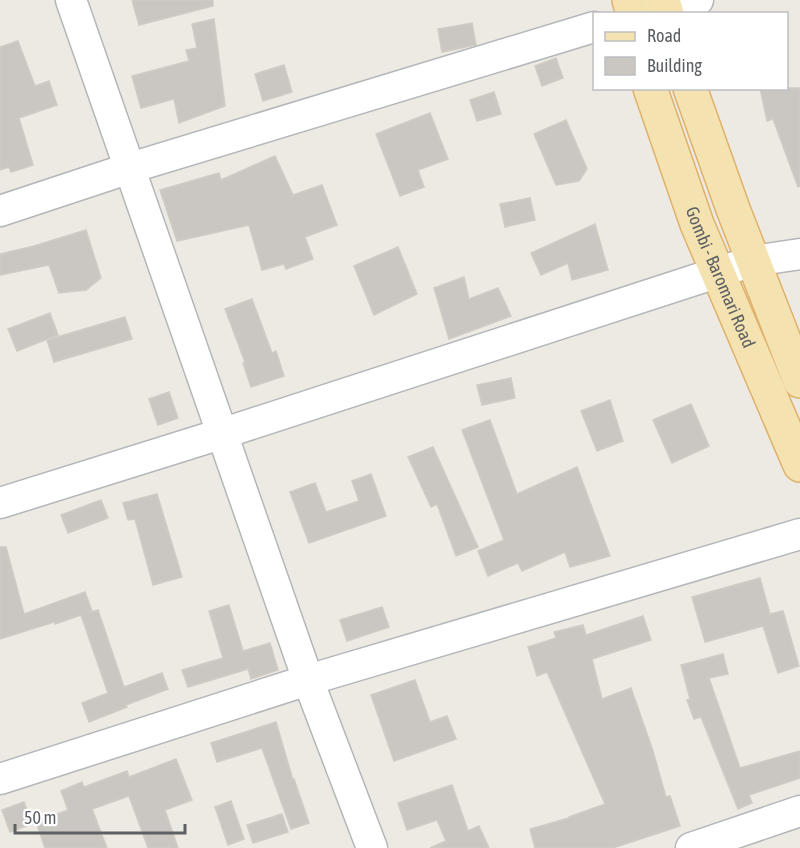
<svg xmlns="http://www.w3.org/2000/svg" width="800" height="848" viewBox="0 0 800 848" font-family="'Asap Condensed',sans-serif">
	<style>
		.building { fill: #cac7c3; stroke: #d0cbc3; stroke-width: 1.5 }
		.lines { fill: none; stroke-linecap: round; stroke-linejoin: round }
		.minor-casing { stroke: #b4b7b9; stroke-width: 33 }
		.major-casing { stroke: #dfb16a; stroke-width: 36 }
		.minor { stroke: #fff; stroke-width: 30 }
		.major { stroke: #f5e2b1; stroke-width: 33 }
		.labels { text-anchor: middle; stroke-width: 4.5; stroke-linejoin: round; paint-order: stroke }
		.street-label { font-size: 18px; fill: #5c6063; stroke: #fff }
	</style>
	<rect width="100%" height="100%" fill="#edeae4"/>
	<g class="building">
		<polygon points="132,0 213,0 213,6 139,25"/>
		<polygon points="214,19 225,106 179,123 174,99 141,108 132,76 189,61 186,50 197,48 192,24"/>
		<polygon points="472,23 476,45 442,52 438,29"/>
		<polygon points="18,41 35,86 49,81 57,105 19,118 33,165 11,172 9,167 0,170 0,47"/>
		<polygon points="556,58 563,78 542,86 535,66"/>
		<polygon points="284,65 292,92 263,101 255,74"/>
		<polygon points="760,88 800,88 800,186 798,187 773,119 767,121"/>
		<polygon points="494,92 501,114 477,121 470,100"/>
		<polygon points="430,113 448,159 418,170 424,187 400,196 376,134"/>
		<polygon points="566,120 587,169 579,181 556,185 534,134"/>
		<polygon points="275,156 293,195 322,185 337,225 305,237 313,259 286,269 284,264 262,270 249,225 177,241 160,190 219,173 221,180"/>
		<polygon points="530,198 535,220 505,227 500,204"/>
		<polygon points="595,224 608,270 572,280 568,263 541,275 531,253"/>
		<polygon points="86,230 101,278 86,290 59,293 49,265 0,275 0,254 34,246"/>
		<polygon points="398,247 417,294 374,315 354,266"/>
		<polygon points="464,277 469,299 498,288 511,316 449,339 434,288"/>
		<polygon points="252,299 272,353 276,351 284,376 251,387 243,363 245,362 225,309"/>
		<polygon points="50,313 58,335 17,351 8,329"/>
		<polygon points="125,317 132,339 54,362 47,340"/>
		<polygon points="511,378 515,398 482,405 477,385"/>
		<polygon points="169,392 178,418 158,425 149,399"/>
		<polygon points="610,400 623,441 597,451 581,411"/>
		<polygon points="691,404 709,446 672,463 653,420"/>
		<polygon points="490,420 517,494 577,467 610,556 570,567 565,552 522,571 518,563 488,576 478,551 504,540 462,430"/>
		<polygon points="433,447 478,547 456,556 437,504 431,507 408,457"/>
		<polygon points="371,474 386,516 309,543 290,492 315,483 326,512 359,501 352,481"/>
		<polygon points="157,494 182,577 153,585 135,519 128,520 123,503"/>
		<polygon points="101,500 108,518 68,533 61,515"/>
		<polygon points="0,547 6,547 24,614 85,592 92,611 88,613 98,610 124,687 162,673 168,689 126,705 127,707 89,722 82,703 108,693 81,615 55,624 54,622 0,639"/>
		<polygon points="760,578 770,614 783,611 799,666 778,673 763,626 705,642 692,597"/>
		<polygon points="229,605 243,651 270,643 278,670 251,679 248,669 188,687 182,670 223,658 209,611"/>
		<polygon points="382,607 389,627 347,641 340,620"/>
		<polygon points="643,616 651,640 592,659 602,699 631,688 653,751 666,797 670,796 680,826 613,848 535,848 530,829 569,818 569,817 605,804 547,672 537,676 528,647 556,638 554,632 583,625 586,635"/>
		<polygon points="723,654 728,674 709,678 740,768 800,751 800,778 749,795 752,803 738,809 701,717 694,719 687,700 690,699 681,665"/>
		<polygon points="415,680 430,722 447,716 456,739 394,761 371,695"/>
		<polygon points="276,722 293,780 294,779 309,823 291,829 262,748 217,762 211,743"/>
		<polygon points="176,759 192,800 165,810 178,848 148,848 129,796 92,809 107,848 45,848 36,822 68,810 61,791 82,782 84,787 127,771 129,777"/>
		<polygon points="452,785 468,831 479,826 489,848 430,848 446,841 437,820 407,830 398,803"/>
		<polygon points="231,801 244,839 228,845 215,807"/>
		<polygon points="24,802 32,824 10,832 2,810"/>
		<polygon points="282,814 288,832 253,843 247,825"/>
	</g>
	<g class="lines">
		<g class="minor-casing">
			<g id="minor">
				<polyline points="71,0 308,680 372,848"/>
				<polyline points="645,14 666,10 698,0"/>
				<polyline points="0,211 130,168 594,27"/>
				<polyline points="0,503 224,433 753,261 800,254"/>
				<polyline points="0,779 308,680 800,534"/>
				<polyline points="691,848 800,811"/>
			</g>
		</g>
		<g class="major-casing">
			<g id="major">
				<polyline points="629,0 633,14"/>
				<polyline points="663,0 667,14"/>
				<path id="s1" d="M 650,88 L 697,224 L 800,465"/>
				<polyline points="690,88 733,209 800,381"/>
			</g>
		</g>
		<use href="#minor" class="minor"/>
		<use href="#major" class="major"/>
	</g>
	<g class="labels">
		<g class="street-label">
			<text dy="6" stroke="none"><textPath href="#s1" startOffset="202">Gombi - Baromari Road</textPath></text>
		</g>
	</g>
	<rect x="593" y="12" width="195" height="78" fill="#ffffff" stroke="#bebfc1" stroke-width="1.5"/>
	<rect x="605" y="32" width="30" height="9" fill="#f5e2b1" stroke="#bebfc1" stroke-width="1.5"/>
	<text x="647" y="42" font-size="18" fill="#5c6063">Road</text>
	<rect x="605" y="57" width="30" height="18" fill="#cac7c3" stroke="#bebfc1" stroke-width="1.5"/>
	<text x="647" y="72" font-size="18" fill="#5c6063">Building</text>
	<path d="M15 824v9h170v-9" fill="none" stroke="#5c6063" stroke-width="3"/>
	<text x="24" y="824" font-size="18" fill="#5c6063" stroke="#ffffff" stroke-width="4.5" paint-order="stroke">50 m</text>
</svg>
